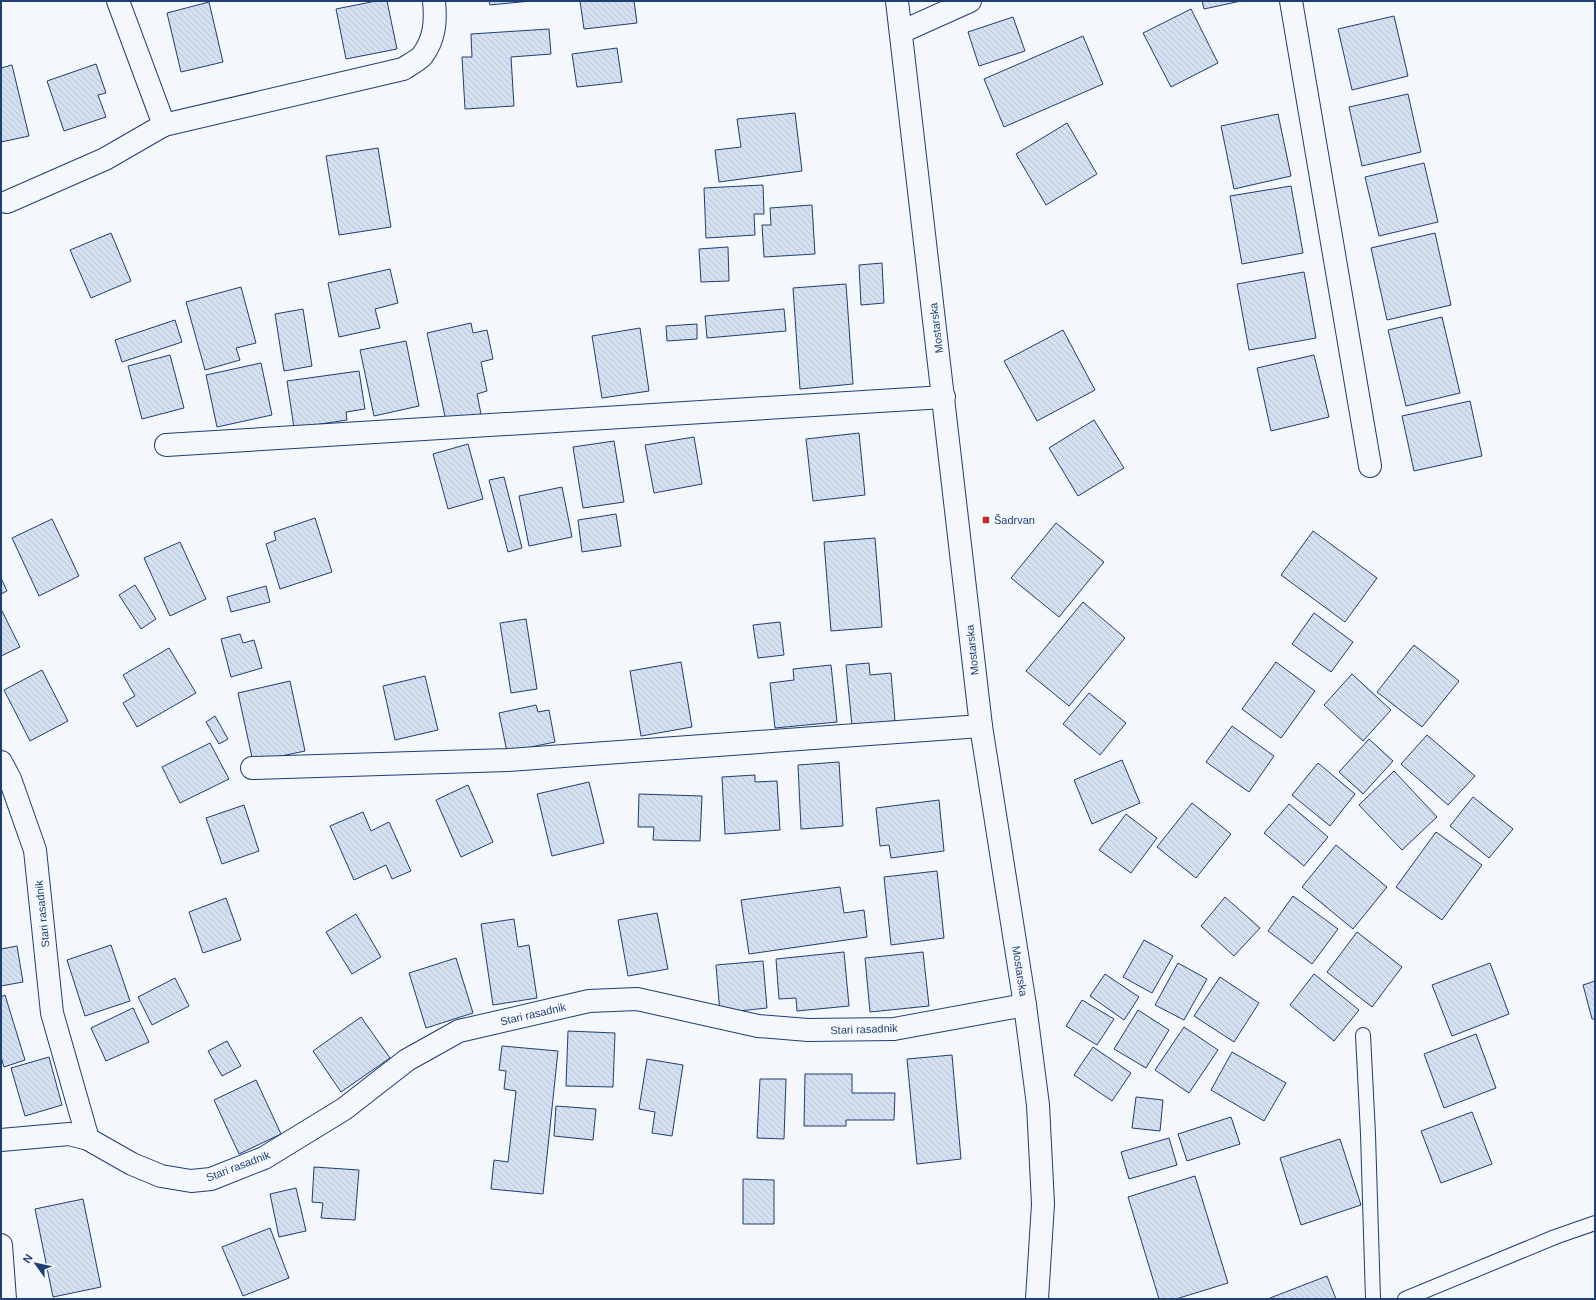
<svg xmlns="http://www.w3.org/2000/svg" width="1596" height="1300" viewBox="0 0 1596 1300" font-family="Helvetica,sans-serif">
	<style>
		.building { fill: url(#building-back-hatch); stroke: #1d3f73 }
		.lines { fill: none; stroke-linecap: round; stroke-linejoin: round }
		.lane-casing { stroke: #1d3f73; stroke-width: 16 }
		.street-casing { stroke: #1d3f73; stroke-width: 24 }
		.secondary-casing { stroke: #1d3f73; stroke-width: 24 }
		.lane { stroke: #f4f7fb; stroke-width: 14 }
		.street { stroke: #f4f7fb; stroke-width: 22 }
		.secondary { stroke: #f4f7fb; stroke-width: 22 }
		.poi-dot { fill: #c62828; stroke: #f4f7fb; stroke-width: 1.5 }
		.labels { text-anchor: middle; stroke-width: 3; stroke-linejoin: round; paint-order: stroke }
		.street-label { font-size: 11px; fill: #1d3f73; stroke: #f4f7fb }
		.poi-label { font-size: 11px; fill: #1d3f73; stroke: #f4f7fb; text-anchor: start }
	</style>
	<defs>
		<pattern id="building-back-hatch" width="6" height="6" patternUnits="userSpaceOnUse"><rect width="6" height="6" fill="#d5e0f0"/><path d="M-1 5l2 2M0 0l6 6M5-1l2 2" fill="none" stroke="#b6c1d1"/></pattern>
	</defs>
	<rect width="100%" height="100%" fill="#f4f7fb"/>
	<g class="building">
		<polygon points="376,1 387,1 397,49 346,59 336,9"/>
		<polygon points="489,1 531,1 490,5"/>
		<polygon points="580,1 634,1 637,23 584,29"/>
		<polygon points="1202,1 1241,1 1204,9"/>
		<polygon points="209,2 223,62 181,72 167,13"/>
		<polygon points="1191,9 1218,63 1171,87 1143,33"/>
		<polygon points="1394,16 1408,76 1352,90 1338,29"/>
		<polygon points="1013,17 1025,51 979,66 968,32"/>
		<polygon points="549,29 551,54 511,57 514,106 465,109 462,57 472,57 471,34"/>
		<polygon points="1083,36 1103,84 1004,127 984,79"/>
		<polygon points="617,48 622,82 577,87 572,54"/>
		<polygon points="96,64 106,93 98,95 106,117 64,131 47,81"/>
		<polygon points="12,65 29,136 1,142 1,68"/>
		<polygon points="1408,94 1421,152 1362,166 1349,107"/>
		<polygon points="795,113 802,171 719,182 715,150 741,147 737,119"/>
		<polygon points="1278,114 1291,176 1234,189 1221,126"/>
		<polygon points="1067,123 1097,174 1046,205 1016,154"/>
		<polygon points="378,148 391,227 339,235 326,156"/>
		<polygon points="1424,163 1438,222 1379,236 1365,177"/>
		<polygon points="763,185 764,214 754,214 755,235 706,238 704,188"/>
		<polygon points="1291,186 1303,253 1242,264 1230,196"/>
		<polygon points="812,205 815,254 764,257 762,225 771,225 770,208"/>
		<polygon points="111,233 131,281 91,298 70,250"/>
		<polygon points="1435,233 1451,305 1387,320 1371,248"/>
		<polygon points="728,247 729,281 701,282 699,249"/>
		<polygon points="882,263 884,303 861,305 859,265"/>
		<polygon points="390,269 398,303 375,309 380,328 339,337 328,283"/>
		<polygon points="1304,272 1316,338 1249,350 1237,284"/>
		<polygon points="846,284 853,384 800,389 793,288"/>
		<polygon points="241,287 256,343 236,348 240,360 205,370 186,302"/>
		<polygon points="303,309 312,366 284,371 275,314"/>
		<polygon points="784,309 786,331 707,338 705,316"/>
		<polygon points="1442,317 1460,393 1406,406 1388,330"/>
		<polygon points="175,320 182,342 122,362 115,340"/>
		<polygon points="471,323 473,333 487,330 493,359 481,362 487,391 477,394 481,414 446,421 427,333"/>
		<polygon points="697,324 697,339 667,341 666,326"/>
		<polygon points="640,328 649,391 602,398 592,336"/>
		<polygon points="1063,330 1095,390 1037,421 1004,361"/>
		<polygon points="406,341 419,406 374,416 360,350"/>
		<polygon points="170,355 184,408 142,419 128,366"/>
		<polygon points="1314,355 1329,417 1271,431 1257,368"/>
		<polygon points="261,363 272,415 217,427 206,375"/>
		<polygon points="359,371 365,409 346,412 347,420 294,428 287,381"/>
		<polygon points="1470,401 1482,456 1414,471 1402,416"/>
		<polygon points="1094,420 1124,468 1078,496 1049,448"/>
		<polygon points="859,433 865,495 813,501 806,439"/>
		<polygon points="694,437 702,484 654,493 645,445"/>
		<polygon points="614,441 624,502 583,508 573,447"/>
		<polygon points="468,444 483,499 448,509 433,454"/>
		<polygon points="504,477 522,548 508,552 489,480"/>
		<polygon points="562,487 572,537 529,546 519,496"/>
		<polygon points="616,514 621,546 582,552 578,520"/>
		<polygon points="315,518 332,572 280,589 266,544 276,540 274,532"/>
		<polygon points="52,519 79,576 39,596 12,538"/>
		<polygon points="1056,523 1104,562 1059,617 1011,578"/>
		<polygon points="1313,531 1377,578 1345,622 1281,575"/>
		<polygon points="875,538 882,627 831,631 824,542"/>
		<polygon points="180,542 206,599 170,616 144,558"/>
		<polygon points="1,578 7,591 1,594"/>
		<polygon points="135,585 156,619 141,629 119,595"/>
		<polygon points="266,586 270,602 231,612 227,597"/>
		<polygon points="1083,602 1125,638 1069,706 1026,671"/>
		<polygon points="1,609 20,647 1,656"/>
		<polygon points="1314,613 1353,642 1331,672 1292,644"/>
		<polygon points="526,619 537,689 511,693 500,623"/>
		<polygon points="780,622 784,655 758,658 753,625"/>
		<polygon points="240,634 243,643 254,640 262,668 231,677 221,639"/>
		<polygon points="1414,645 1459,681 1422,727 1377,692"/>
		<polygon points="169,648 196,693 137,727 123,703 135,696 123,675"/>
		<polygon points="681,662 692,727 641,736 630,671"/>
		<polygon points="1276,662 1315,691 1281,738 1242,709"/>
		<polygon points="869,663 870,675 891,673 895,721 852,726 846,665"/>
		<polygon points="831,665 837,722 775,728 770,683 794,680 793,669"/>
		<polygon points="42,670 68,721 30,741 4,690"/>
		<polygon points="1352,674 1391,710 1363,741 1324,705"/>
		<polygon points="425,676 438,730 395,740 383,686"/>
		<polygon points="290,681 305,751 253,762 238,693"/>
		<polygon points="1089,693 1126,723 1100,755 1063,724"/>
		<polygon points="536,705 538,712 549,710 555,742 507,752 499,713"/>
		<polygon points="215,716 228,739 219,744 206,722"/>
		<polygon points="1232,726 1274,756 1249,792 1206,762"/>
		<polygon points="1427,735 1475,776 1448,805 1401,764"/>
		<polygon points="1369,739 1393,761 1363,794 1339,772"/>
		<polygon points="210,743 229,779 180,803 162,767"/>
		<polygon points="1122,760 1140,803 1092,824 1074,780"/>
		<polygon points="839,762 843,826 801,829 798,765"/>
		<polygon points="1318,763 1355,794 1330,826 1292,795"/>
		<polygon points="1394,771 1437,817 1402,850 1359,805"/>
		<polygon points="755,775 755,782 777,781 780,830 725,834 722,777"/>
		<polygon points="589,782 604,843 552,856 537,794"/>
		<polygon points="468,785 493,842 461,857 436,800"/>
		<polygon points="639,794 702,796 700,841 653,840 654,827 638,827"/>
		<polygon points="1473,797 1513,829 1489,858 1450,826"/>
		<polygon points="939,800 944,851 891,858 889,845 880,846 876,808"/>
		<polygon points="1192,803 1231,834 1196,878 1157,847"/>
		<polygon points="1289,804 1328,837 1304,866 1264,833"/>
		<polygon points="244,805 259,851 222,864 206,818"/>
		<polygon points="363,812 371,831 389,822 411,871 392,879 386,865 354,880 330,826"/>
		<polygon points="1126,814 1157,838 1131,873 1099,850"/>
		<polygon points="1436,832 1482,865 1442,920 1396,887"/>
		<polygon points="1336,845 1387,887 1353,929 1302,887"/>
		<polygon points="937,871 944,938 891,945 884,877"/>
		<polygon points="840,887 844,913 864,910 867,937 749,954 741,900"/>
		<polygon points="1293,896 1338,929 1312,964 1268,931"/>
		<polygon points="1225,897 1260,928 1234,956 1201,926"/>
		<polygon points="226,898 241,940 203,953 189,912"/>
		<polygon points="657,913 668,969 628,976 618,920"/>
		<polygon points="356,914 381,957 352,974 326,932"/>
		<polygon points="514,919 518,947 529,945 537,998 493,1005 481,924"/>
		<polygon points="1357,932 1402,967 1372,1007 1327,972"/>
		<polygon points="1144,940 1173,956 1152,993 1123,977"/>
		<polygon points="111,945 130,1001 85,1016 67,960"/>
		<polygon points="17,946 23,982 1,986 1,949"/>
		<polygon points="844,952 849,1006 797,1011 796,998 779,999 776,959"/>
		<polygon points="923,952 929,1006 870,1012 865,958"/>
		<polygon points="456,958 473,1013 426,1028 409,973"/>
		<polygon points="763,961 767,1008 720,1013 716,965"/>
		<polygon points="1178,963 1207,979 1184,1020 1155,1005"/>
		<polygon points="1490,963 1509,1014 1452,1036 1432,985"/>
		<polygon points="1105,974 1139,997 1124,1020 1090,996"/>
		<polygon points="1314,974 1359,1010 1334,1041 1290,1005"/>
		<polygon points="1220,977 1259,1003 1234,1042 1194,1016"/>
		<polygon points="175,978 189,1006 152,1025 138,997"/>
		<polygon points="1595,981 1595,1019 1592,1019 1583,985"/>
		<polygon points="5,995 25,1060 4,1067 1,1057 1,997"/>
		<polygon points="1082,1000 1114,1019 1097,1045 1066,1026"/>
		<polygon points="133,1008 149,1042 106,1061 91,1028"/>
		<polygon points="1138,1010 1169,1030 1146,1068 1114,1049"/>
		<polygon points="361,1017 390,1058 341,1092 313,1051"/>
		<polygon points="1184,1027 1218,1050 1189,1093 1155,1070"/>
		<polygon points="568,1031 615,1033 613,1087 566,1086"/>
		<polygon points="1476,1034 1496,1088 1444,1108 1424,1054"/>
		<polygon points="227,1041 241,1066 222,1076 208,1051"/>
		<polygon points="502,1046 558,1051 543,1194 491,1189 494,1160 508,1162 516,1091 504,1089 506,1071 499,1070"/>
		<polygon points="1093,1047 1131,1073 1112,1101 1074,1075"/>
		<polygon points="1232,1052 1286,1083 1264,1121 1211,1090"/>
		<polygon points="952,1055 961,1159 917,1164 907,1059"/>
		<polygon points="49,1057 62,1105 25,1116 11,1068"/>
		<polygon points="647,1059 683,1065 672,1136 652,1133 655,1112 639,1109"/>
		<polygon points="805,1074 852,1074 852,1093 895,1093 894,1120 846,1120 846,1126 804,1126"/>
		<polygon points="760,1079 786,1079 784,1139 757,1138"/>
		<polygon points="256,1080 281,1134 239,1154 214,1100"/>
		<polygon points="1136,1097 1163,1100 1160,1131 1132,1128"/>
		<polygon points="556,1106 596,1109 593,1140 554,1136"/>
		<polygon points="1472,1112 1492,1164 1441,1183 1421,1131"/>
		<polygon points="1231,1117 1240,1144 1187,1161 1178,1134"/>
		<polygon points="1169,1138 1177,1165 1129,1179 1121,1152"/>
		<polygon points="1340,1139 1361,1205 1301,1225 1280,1158"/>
		<polygon points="314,1167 359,1170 355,1220 321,1218 323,1203 312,1202"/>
		<polygon points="1195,1176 1228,1283 1176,1299 1159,1299 1128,1197"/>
		<polygon points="743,1179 774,1180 774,1224 743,1224"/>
		<polygon points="296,1188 306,1231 279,1237 270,1194"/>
		<polygon points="83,1199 101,1287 53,1297 35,1209"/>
		<polygon points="270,1228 289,1278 243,1296 222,1247"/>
		<polygon points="1327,1276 1336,1299 1270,1299 1270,1298"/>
	</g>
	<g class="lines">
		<g class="lane-casing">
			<g id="lane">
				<polyline points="1363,1035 1368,1134 1373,1299"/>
				<polyline points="1405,1299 1555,1237 1595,1223"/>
			</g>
		</g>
		<g class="street-casing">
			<g id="street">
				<path d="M 118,1 L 164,125 L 403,69 C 409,65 417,61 422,56 C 435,39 436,21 434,1"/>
				<polyline points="1291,1 1370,466"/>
				<polyline points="7,202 105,159 164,125"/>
				<polyline points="166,445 944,397"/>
				<polyline points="1,762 10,779 35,850 52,1013 88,1139"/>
				<polyline points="252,768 508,760 981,726"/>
				<polyline points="1,1140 69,1134 88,1139 132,1164 161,1176 191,1181 211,1179 264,1158 344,1109 407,1060 459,1031 589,1001 637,999 758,1026 808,1030 894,1029 1025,1005"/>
				<polyline points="1,1245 5,1299"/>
			</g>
		</g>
		<g class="secondary-casing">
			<g id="secondary">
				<polyline points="897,1 981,726 1025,1005 1038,1105 1043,1204 1037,1299"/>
				<polyline points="901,32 970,1"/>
			</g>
		</g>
		<use href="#lane" class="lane"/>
		<use href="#street" class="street"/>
		<use href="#secondary" class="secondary"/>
	</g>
	<rect class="poi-dot" x="982" y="516" width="8" height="8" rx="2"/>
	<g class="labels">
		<g class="street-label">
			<text transform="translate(936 328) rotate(-97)" y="4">Mostarska</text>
			<text transform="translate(972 650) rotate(-96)" y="4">Mostarska</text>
			<text transform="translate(42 914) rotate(-96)" y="4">Stari rasadnik</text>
			<text transform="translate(1020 971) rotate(81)" y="4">Mostarska</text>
			<text transform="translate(533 1014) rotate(-13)" y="4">Stari rasadnik</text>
			<text transform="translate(864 1029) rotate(-2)" y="4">Stari rasadnik</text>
			<text transform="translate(238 1166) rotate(-21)" y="4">Stari rasadnik</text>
		</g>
		<g class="poi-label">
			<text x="994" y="524">Šadrvan</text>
		</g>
	</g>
	<rect width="1596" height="1300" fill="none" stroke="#1d3f73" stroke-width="4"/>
	<g transform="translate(36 1264) rotate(303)" stroke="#f4f7fb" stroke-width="3" paint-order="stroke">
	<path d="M0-3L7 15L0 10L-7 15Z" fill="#1d3f73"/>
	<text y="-6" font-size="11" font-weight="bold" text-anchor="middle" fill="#1d3f73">N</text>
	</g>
</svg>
